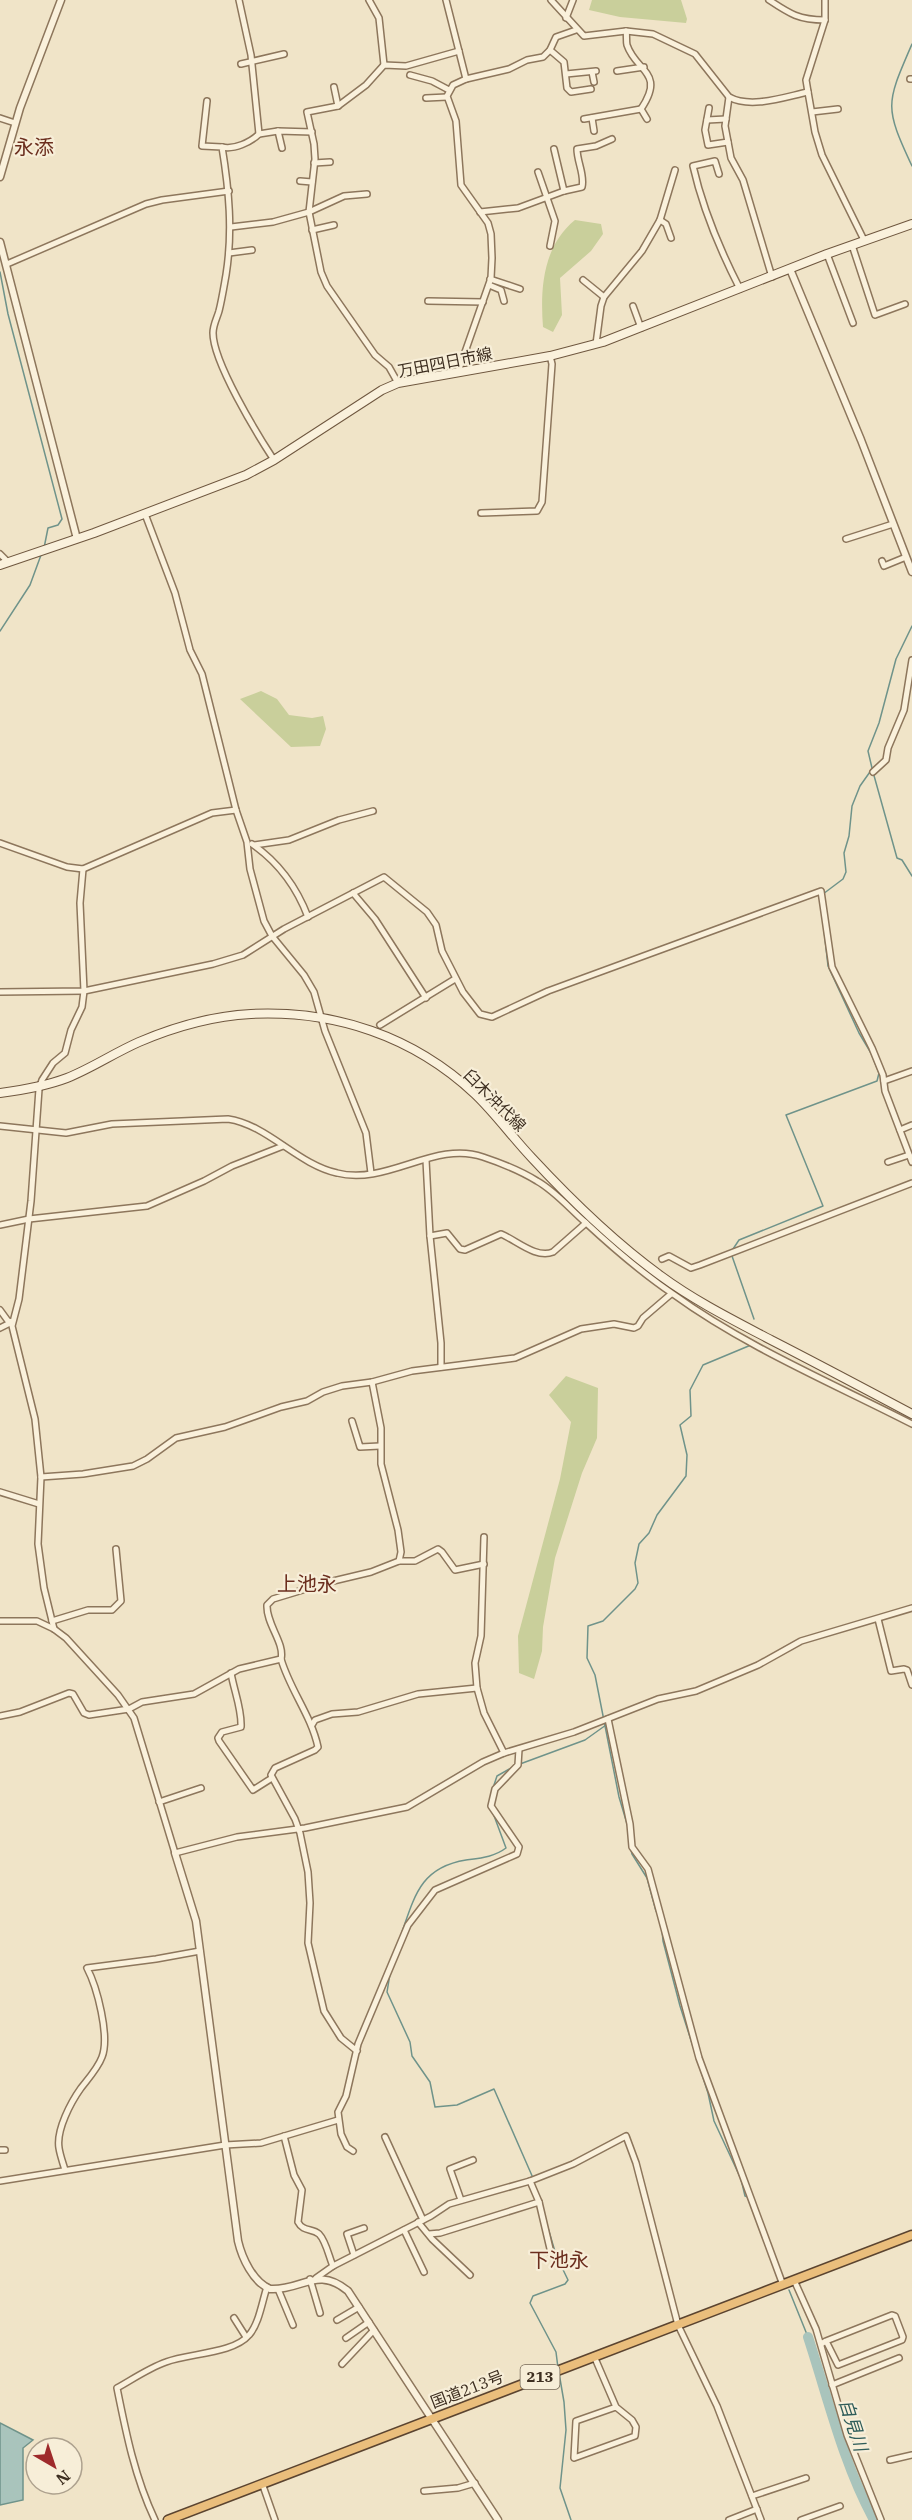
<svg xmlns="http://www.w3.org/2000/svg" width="912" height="2520" viewBox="0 0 912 2520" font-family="'IBM Plex Serif','Noto Sans JP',serif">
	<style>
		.green { fill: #c9cf9b }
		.water { fill: #a9c4bc; stroke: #6f938a; stroke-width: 1.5 }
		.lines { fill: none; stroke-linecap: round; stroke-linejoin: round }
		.stream { stroke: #6f938a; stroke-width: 1.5 }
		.river { stroke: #a9c4bc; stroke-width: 10 }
		.minor-casing { stroke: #8d765c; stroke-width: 8 }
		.tertiary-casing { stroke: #8d765c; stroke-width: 9 }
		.secondary-casing { stroke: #6f573f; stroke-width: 10 }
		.trunk-casing { stroke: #5b4430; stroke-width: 11 }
		.minor { stroke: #faf1dc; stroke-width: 5 }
		.tertiary { stroke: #faf1dc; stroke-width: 6 }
		.secondary { stroke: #faf1dc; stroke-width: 8 }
		.trunk { stroke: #eabe7c; stroke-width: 8 }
		.labels { text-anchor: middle; stroke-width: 4.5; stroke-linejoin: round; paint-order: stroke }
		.shield { fill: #f7eed8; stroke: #756857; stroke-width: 1.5 }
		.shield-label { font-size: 15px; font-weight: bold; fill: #3d2e20 }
		.street-label { font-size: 16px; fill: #3d2e20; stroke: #f7eed8 }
		.water-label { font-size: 18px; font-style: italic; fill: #2f5d5a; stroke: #f7eed8 }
		.quarter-label { font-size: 20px; fill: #6b2e1e; stroke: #f7eed8 }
	</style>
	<rect width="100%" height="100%" fill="#f0e4c8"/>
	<g class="green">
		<polygon points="592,0 681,0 687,19 686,23 620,17 589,10"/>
		<path d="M 575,220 L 601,224 L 603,234 L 591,251 L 560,278 L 562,315 L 553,332 L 543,327 C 540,288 543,246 575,220 Z"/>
		<polygon points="261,691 277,699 289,715 312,718 323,716 326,729 320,746 291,747 240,699"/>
		<polygon points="566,1376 598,1388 597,1438 582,1473 555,1558 543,1627 542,1651 534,1679 519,1673 518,1636 560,1479 571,1422 549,1395"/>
	</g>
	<polygon class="water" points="0,2423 33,2440 23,2448 23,2500 0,2505"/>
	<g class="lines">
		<g class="stream">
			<path d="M 912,44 C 886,104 884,106 912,166"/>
			<polyline points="0,272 8,314 62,519 58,525 48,528 44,548"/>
			<polyline points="0,631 30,585 41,555"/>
			<polyline points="872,768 868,751 879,723 896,659 912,626"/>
			<polyline points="873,772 897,858 902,860 912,876"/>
			<polyline points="823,894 843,879 846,872 844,853 849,836 852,806 860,786 872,769"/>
			<polyline points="731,1252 739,1240 823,1206 786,1115 877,1081 879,1073 871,1053 859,1033 828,966 823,921"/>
			<polyline points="732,1256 754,1319"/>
			<polyline points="520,1764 585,1740 606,1725"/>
			<polyline points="493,1788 497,1776 513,1767"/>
			<polyline points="628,1827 619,1797 595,1675 587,1658 588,1626 603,1621 635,1589 638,1583 635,1563 639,1544 649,1533 657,1515 686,1476 687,1455 680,1425 691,1416 690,1390 703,1365 751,1345"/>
			<polyline points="629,1841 632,1854 647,1878 656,1911"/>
			<polyline points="662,1930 663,1941 680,2006 708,2093 714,2121 741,2179 745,2196 748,2197"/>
			<path d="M 402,1932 C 415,1894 422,1867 466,1860 C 481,1858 494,1857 506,1848 L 493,1813"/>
			<polyline points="390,1974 387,1992 410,2042 412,2056 430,2082 435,2107 457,2105 494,2089 533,2178"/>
			<polyline points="548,2228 556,2255 568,2280 565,2284 533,2296 530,2303 556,2352 558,2368"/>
			<polyline points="789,2290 808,2337"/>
			<polyline points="559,2373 564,2402 566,2430 560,2488 571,2520"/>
		</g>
		<path class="river" d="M 808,2337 C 828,2398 843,2463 874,2520"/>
		<g class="minor-casing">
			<g id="minor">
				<polyline points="369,0 379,18 384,65"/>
				<polyline points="446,0 466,79"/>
				<path d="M 551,0 L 584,36 L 626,31 L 653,34 L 695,54 L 729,97 C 751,109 784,97 808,92"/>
				<path d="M 769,0 C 790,14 799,20 825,20"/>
				<polyline points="825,0 825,20 806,80 808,92 815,132 822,155 864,240"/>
				<polyline points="566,18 573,0"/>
				<path d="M 626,31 C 627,35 626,41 627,45 C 636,72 666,72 641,109 L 647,119"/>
				<polyline points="550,50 564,62 567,88 571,92 591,89"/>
				<polyline points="241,64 284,54"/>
				<polyline points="617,71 644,67"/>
				<polyline points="592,72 594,82"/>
				<polyline points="566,74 596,71"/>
				<polyline points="410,75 432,81 449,90"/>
				<polyline points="910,79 912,79"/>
				<polyline points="334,87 338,106"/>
				<polyline points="729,97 725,126 731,158 743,180 772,277"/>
				<polyline points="426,98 447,97"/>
				<path d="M 207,101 L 202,146 L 222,147 C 229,190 233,231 226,275 C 224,286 222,299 219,311 C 217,318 213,325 213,333 C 213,362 257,434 274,460"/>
				<polyline points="709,108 705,130 708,145 728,142"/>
				<polyline points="812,112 838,109"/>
				<polyline points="0,118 15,123"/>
				<polyline points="592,118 594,131"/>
				<polyline points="584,119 641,109"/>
				<polyline points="707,120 726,119"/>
				<polyline points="278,131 282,148"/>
				<polyline points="259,134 278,131 312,132"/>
				<path d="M 222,147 C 234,150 251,142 259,134 L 251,55 L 239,0"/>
				<polyline points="554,149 564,191"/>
				<polyline points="314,163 330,162"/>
				<polyline points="538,172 555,221 550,246"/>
				<path d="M 719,174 L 715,161 L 693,166 C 703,210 720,250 740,289"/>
				<polyline points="300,181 312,182"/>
				<path d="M 480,212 L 518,208 L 564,191 L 582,187 C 585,175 577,162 577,149 L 596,146 L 612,139"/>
				<polyline points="660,220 666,224 671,238"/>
				<polyline points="231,227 273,222 309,212 344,196 367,194"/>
				<polyline points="312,230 334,225"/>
				<polyline points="852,245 875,315 905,304"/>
				<polyline points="229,253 252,250"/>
				<polyline points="827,254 853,323"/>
				<polyline points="7,264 146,204 162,200 229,191"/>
				<polyline points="490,279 520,289"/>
				<polyline points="583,280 604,297"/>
				<polyline points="489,285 501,290 504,301"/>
				<polyline points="428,301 483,302"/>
				<polyline points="633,306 641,328"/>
				<polyline points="596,344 601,306 604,297 642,251 660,220 675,170"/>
				<polyline points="458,372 491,278 492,258 491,234 488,223 461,185 456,121 447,96 453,85 466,79 509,69 527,60 543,57 550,50 556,37 576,30"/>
				<polyline points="398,383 389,367 375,355 327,286 321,272 309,212 315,159 314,144 307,112 338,106 366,85 384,65 406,66 459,51"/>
				<polyline points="481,513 537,511 542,502 552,364 550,356"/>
				<polyline points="145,514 175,593 190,650 202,674 236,810 247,842 250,869 264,921 272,936 304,975 314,992 325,1031 366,1133 371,1173"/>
				<polyline points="846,539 893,524"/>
				<polyline points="0,554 8,562"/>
				<polyline points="882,561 884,566 906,557"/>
				<polyline points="873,772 886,760 888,748 904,710 912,660"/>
				<polyline points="0,843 67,867 83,869 212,813 236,810"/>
				<path d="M 252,844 C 278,862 297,888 308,917"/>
				<polyline points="254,845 289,840 339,820 373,811"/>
				<polyline points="353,893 375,919 426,998"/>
				<polyline points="0,992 84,991 213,964 243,955 284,929 384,877 427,912 436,925 442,951 463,992 480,1014 492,1017 548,991 821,891 832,967 872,1048 883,1075 885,1091 912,1162"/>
				<polyline points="380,1025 455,979"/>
				<polyline points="884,1081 912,1071"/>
				<path d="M 0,1126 L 66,1133 L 112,1124 L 228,1119 C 268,1125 297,1164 337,1173 C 387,1186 435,1140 483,1157 C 501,1163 521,1171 537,1181 C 555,1191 570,1209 585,1222 C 613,1248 642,1273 673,1294 C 746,1347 832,1383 912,1424"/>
				<polyline points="900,1130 912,1125"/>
				<polyline points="426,1160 430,1236 441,1343 441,1367"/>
				<polyline points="888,1162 909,1155"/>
				<polyline points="0,1225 29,1219 147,1206 204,1181 232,1166 283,1146"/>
				<path d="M 430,1236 L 447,1233 L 460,1249 L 465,1250 L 501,1234 C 516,1240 536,1259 553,1252 L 586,1223"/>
				<polyline points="662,1259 669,1256 691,1268 700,1265 912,1183"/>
				<polyline points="0,1310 8,1321 12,1322 0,1328"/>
				<polyline points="352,1421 360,1447 380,1446"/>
				<polyline points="41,1477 83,1474 133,1466 147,1459 176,1438 225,1427 281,1407 307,1401 323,1392 342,1386 372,1382 412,1371 515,1358 581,1329 614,1324 634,1328 638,1326 643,1318 671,1294"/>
				<polyline points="0,1492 39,1504"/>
				<polyline points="484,1537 481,1636 475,1663 477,1688 484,1713 504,1753"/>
				<polyline points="399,1561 415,1561 438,1549 442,1552 455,1570 484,1564"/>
				<polyline points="878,1619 891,1671 904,1669 907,1670 912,1685"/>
				<polyline points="0,1621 37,1621 54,1629 66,1638 118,1695 134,1718 175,1853 237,1837 305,1828 407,1807 483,1762 504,1753 574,1732 658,1699 696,1691 758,1665 801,1641 912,1608"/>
				<polyline points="52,1621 88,1610 112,1610 121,1601 116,1549"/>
				<polyline points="54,1629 44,1588 38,1544 41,1477 35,1419 12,1326 19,1299 31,1201 39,1089 42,1080 53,1063 65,1053 71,1030 82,1007 84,991 80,903 83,869"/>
				<path d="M 281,1659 C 290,1690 311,1715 318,1747 L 315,1750 L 275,1768 L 271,1775 L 295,1819 L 300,1833 L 308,1872 L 310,1903 L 308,1943 L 324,2011 L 341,2038 L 357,2051"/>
				<path d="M 231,1673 C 234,1691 242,1709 241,1727 L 222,1732 L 218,1738 L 219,1741 L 253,1790 L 272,1778"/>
				<path d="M 0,1716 L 20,1712 L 69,1693 L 73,1694 L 84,1713 L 89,1715 L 129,1709 L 142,1702 L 194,1694 L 239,1669 L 281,1659 C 285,1643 266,1624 267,1605 L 273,1599 L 329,1582 L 371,1572 L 399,1561 L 401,1552 L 398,1530 L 381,1464 L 381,1428 L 372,1382"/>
				<polyline points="608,1719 630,1824 632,1847 648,1869 699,2058 783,2285"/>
				<polyline points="312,1725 315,1720 332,1714 358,1712 418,1694 477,1688"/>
				<polyline points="159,1802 201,1788"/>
				<path d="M 284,2136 L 294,2175 L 302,2190 L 298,2222 C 303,2232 312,2228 319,2234 C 326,2241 329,2257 333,2266"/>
				<polyline points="385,2137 423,2220"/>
				<polyline points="0,2150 5,2150"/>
				<polyline points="353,2151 347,2147 341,2134 338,2112 346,2096 358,2044 408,1925 435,1890 517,1854 519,1847 491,1806 495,1789 518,1765 519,1749"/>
				<path d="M 65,2170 C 63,2163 60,2155 59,2148 C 56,2130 71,2102 81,2088 C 88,2079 98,2068 102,2057 C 110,2036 97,1987 87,1968 L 156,1959 L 200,1951"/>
				<polyline points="0,2181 225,2145 261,2143 338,2120"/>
				<polyline points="461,2200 450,2169 473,2160"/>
				<polyline points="539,2202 551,2253"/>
				<polyline points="418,2222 432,2239 470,2275"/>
				<polyline points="404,2230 424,2272"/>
				<polyline points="429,2234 440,2233 539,2202 530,2181"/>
				<polyline points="354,2255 347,2234 364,2228"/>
				<polyline points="316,2278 333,2266 431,2216 449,2204 530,2181 573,2164 626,2136 636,2163 678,2325 717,2406 761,2520"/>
				<polyline points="310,2279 320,2313"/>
				<polyline points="794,2280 816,2329 847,2435 881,2520"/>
				<polyline points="278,2289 293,2325"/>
				<polyline points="234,2318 246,2337"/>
				<polyline points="337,2320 359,2307"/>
				<polyline points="346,2338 369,2322"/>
				<polyline points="821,2344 826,2341 892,2315 895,2316 903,2337 902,2340 838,2365 826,2341"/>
				<polyline points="594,2356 616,2407 632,2420 636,2427 635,2436 574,2458 576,2421 616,2407"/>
				<polyline points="342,2364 374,2330"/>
				<polyline points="832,2385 899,2358"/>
				<polyline points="890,2460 912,2455"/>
				<polyline points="262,2483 275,2520"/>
				<polyline points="424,2491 458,2488 475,2483"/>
				<polyline points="752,2496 806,2478"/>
				<path d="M 155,2520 C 135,2478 126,2433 117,2388 C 133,2379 149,2368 166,2362 C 189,2353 233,2354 249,2335 C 259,2324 262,2302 267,2287"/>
				<polyline points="729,2520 757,2509"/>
				<polyline points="801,2520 840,2506"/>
			</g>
		</g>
		<g class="tertiary-casing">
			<g id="tertiary">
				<polyline points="0,177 20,108 61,0"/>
				<polyline points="0,242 77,539"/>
				<polyline points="790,269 861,440 912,572"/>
				<path d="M 175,1853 L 196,1921 L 238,2241 C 242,2258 253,2282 270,2289 C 302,2291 317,2265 348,2291 L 498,2520"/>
			</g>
		</g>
		<g class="secondary-casing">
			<g id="secondary">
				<polyline points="0,565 94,533 246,475 274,460 382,390 398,383 550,356 603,342 827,254 912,224"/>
				<path d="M 0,1093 C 23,1090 46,1086 67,1078 C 92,1068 114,1053 139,1042 C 174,1027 213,1016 251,1014 C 335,1010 413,1036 475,1094 C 496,1114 512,1137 532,1158 C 571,1200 614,1242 661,1276 C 695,1301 733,1320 771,1340 C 818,1364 865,1389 912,1414"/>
			</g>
		</g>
		<g class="trunk-casing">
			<polyline id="trunk" points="168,2520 912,2235"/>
		</g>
		<use href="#minor" class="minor"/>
		<use href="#tertiary" class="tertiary"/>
		<use href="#secondary" class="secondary"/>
		<use href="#trunk" class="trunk"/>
	</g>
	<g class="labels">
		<rect class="shield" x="520.5" y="2365" width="39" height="24" rx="4.5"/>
		<g class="shield-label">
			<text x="540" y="2382">213</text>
		</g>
		<g class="street-label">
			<text transform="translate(445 362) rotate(-11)" y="6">万田四日市線</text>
			<text transform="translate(495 1100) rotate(45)" y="6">臼木沖代線</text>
			<text transform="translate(467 2389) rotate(-21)" y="6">国道213号</text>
		</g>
		<g class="water-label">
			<text transform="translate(853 2425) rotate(72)" y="6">自見川</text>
		</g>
		<g class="quarter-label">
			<text x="34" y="154">永添</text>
			<text x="307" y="1591">上池永</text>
			<text x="559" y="2267">下池永</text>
		</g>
	</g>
	<g transform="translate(54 2466) rotate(141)"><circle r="28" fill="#f7eed8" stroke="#ada18e" stroke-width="1.5"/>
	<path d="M0-4.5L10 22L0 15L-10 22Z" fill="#9e2a2b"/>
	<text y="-9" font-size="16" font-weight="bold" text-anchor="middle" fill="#3d2e20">N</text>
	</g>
</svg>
